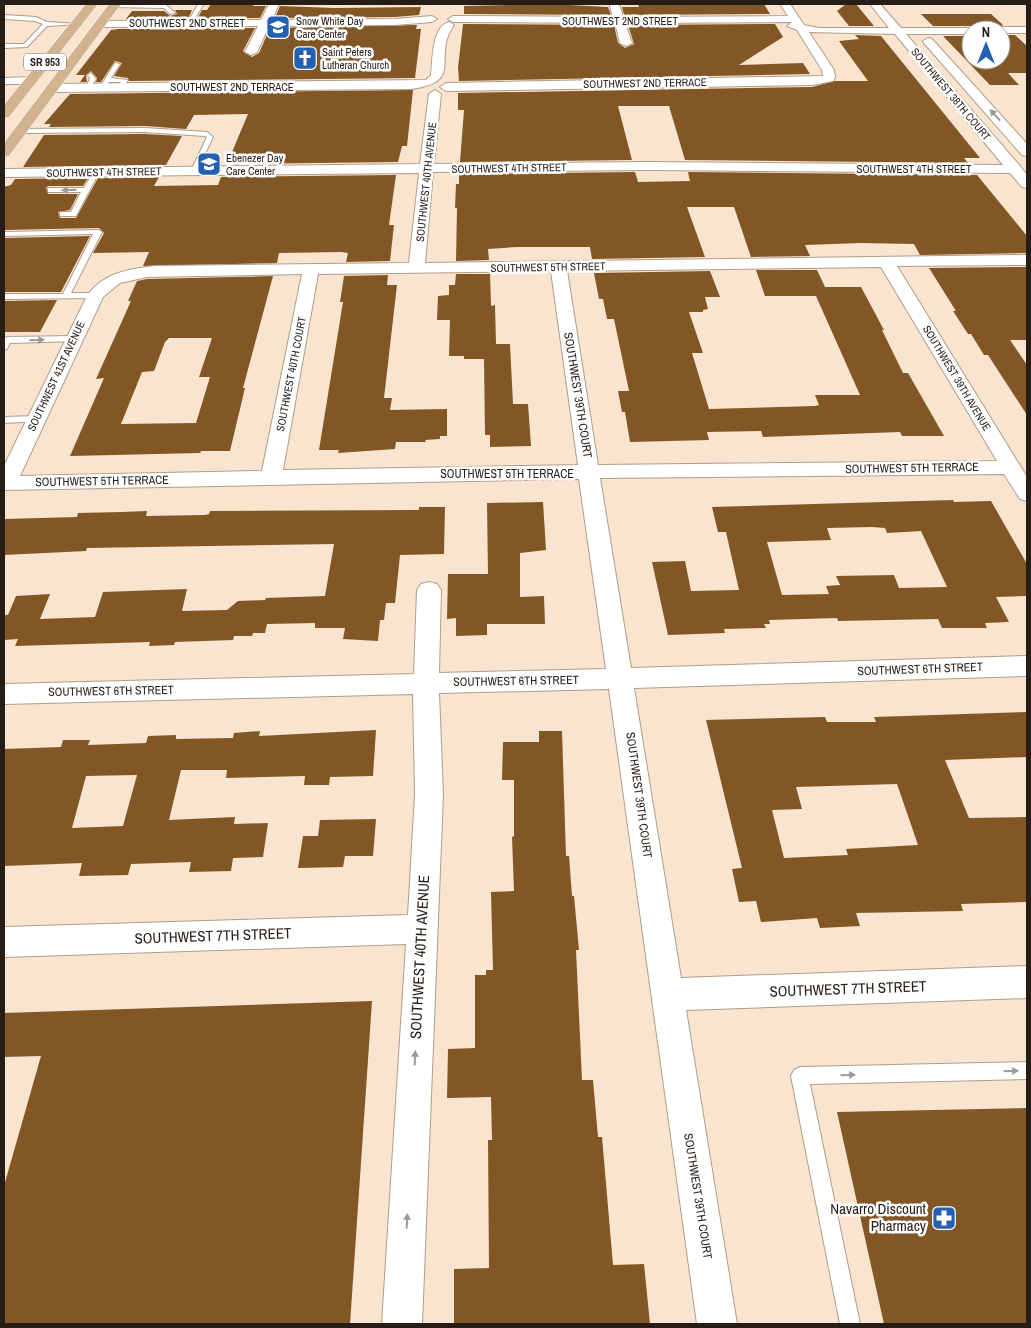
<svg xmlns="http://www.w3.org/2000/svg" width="1031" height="1328" viewBox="0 0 1031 1328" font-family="'Archivo Narrow',sans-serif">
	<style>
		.building { fill: #825725; fill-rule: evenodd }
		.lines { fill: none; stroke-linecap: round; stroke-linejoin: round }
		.service-casing { stroke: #b09d89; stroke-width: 2 }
		.minor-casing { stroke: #b09d89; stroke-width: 2 }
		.primary-casing { stroke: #fff; stroke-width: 1 }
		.service { fill: #fff; fill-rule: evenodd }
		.minor { fill: #fff; fill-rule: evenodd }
		.primary { fill: #d2b390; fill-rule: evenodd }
		.oneway { fill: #9d9996 }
		.labels { text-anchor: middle; stroke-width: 5; stroke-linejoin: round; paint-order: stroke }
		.far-poi-label { font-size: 11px; fill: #251d16; stroke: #fff; text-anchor: start }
		.far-street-label { font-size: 11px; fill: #251d16; stroke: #fff }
		.shield { fill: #fff; stroke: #66615c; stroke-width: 1 }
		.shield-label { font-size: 11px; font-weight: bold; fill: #251d16 }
		.street-label { font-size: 12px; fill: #251d16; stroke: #fff }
		.near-street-label { font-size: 15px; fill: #251d16; stroke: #fff }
		.near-poi-label { font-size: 15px; fill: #251d16; stroke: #fff; text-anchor: end }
	</style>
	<rect width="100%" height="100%" fill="#f9e4cf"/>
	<g class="building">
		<polygon points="211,4 255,4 253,6 266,6 260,18 197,19 202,10 207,10"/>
		<polygon points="549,4 608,7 611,15 464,14 464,6"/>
		<polygon points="638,4 764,4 770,14 624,15 622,7 639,7"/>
		<polygon points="846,4 856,4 874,26 849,26 837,11"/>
		<polygon points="280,6 334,8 421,7 419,15 395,17 275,18"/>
		<polygon points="175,10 192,10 188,19 126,19 132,11 164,11 170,16 177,14"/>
		<polygon points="921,14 991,14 1003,25 994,30 978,30 971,26 933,26"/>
		<polygon points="463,24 614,25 618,43 625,48 634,44 628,25 775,24 783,37 739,65 803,63 810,74 459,81 458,68"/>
		<polygon points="417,25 416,29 421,29 415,78 129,81 128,78 114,76 122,63 115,61 101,82 96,82 97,78 91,71 86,75 87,82 80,82 85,75 76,75 111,30 118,29 255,28 243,51 252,57 259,53 270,28"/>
		<polygon points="855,35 881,36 980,158 964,158 968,163 685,160 669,106 618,106 632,160 460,162 464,110 458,110 458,93 812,87 835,81 868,81 839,41 859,39"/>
		<polygon points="1001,35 1015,35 1027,46 1027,73 1008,73 1019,85 990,85 943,36 971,36 971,60 1001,60"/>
		<polygon points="413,90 407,146 402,146 398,162 227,164 248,114 194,115 186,129 145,126 49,127 51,124 44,124 70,94"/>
		<polygon points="145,134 182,136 166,165 23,167 44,135"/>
		<polygon points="635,172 638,182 690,181 688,172 977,175 1027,236 1027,253 920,255 914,244 860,243 805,245 810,256 751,257 734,207 687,207 705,257 592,259 590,247 517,247 488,249 489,260 456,261 457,208 455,208 456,184 459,184 459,174"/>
		<polygon points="396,175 389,225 394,225 390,261 346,262 348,253 341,252 279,253 277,263 143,266 149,252 93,253 104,233 99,228 4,230 4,187 11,185 15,179 88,178 83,186 48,186 46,188 48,194 78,194 70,210 58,212 60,218 76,218 98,178 159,177 154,186 218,185 221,177"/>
		<polygon points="90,236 61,292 4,292 4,238"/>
		<polygon points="1027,267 1027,340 1010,340 1027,365 1027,415 988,355 984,355 971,334 968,334 953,311 956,311 929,268"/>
		<polygon points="756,270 817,270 825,287 861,287 884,330 882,330 903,373 908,373 944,436 902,436 900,432 763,437 761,431 707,432 709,440 630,442 625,412 622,412 618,391 629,391 614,319 607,319 603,299 599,299 594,273 710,271 720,297 705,297 708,309 703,310 703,312 689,312 703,353 692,353 709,409 815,406 819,405 815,395 860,395 816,296 765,296"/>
		<polygon points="456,274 490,274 491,306 495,305 496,344 510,344 513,404 528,404 531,446 490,447 490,435 485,435 484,359 464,359 464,356 449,356 450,320 437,320 438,296 449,295 449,285 455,285"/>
		<polygon points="388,275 387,285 397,285 384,398 392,398 390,410 447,409 447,436 440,436 440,439 425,440 426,442 396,442 395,449 338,453 339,450 319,450 343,302 340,302 344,276"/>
		<path d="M 273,276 L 243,388 L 245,388 L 230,451 L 201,451 L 200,453 L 70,456 L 104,378 L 96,379 L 131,301 L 128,301 L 137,281 L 147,279 ZM 169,338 L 212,338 L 199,377 L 210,377 L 196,423 L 121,424 L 142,372 L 154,371 L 165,342 Z"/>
		<polygon points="57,300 40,332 4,332 4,301"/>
		<path d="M 953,500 L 954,502 L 991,501 L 1027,564 L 1027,596 L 996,597 L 1009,622 L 985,623 L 987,628 L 942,628 L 938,619 L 838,621 L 837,618 L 769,620 L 770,624 L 764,624 L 766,628 L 724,629 L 725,633 L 668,635 L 652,562 L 685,561 L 691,591 L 739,590 L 726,532 L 718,532 L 712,507 ZM 872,527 L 885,528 L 887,533 L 921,531 L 947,587 L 899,588 L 894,575 L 836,576 L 840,585 L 826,586 L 829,594 L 782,595 L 767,542 L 831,540 L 827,528 Z"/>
		<polygon points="543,502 546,550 520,553 520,597 544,596 545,624 487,624 487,635 456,636 456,618 447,619 448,574 488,574 487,503"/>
		<polygon points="419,507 445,507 444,554 400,555 395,603 386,603 384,620 380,620 378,641 343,639 345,628 315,628 315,623 267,624 265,633 253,633 252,636 234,636 233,640 175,642 174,645 149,646 150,642 15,646 18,639 4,640 4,615 8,615 16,596 50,594 40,619 95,617 103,592 187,589 182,611 227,610 238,601 265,600 266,598 325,596 334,544 87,548 86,551 4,555 4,519 77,517 78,513 122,512 147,511 146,516 205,515 209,514 210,511 419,510"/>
		<path d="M 1027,712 L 1027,757 L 945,760 L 969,818 L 1027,817 L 1027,902 L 961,904 L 963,911 L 856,913 L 860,926 L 820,928 L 817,918 L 761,922 L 756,901 L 739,902 L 732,869 L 742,868 L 706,720 L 825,717 L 827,722 L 876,722 L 874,717 ZM 897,784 L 918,845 L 846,849 L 848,855 L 784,858 L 772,810 L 802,809 L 796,787 Z"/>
		<path d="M 376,730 L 373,776 L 330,777 L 329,785 L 304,785 L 305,776 L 226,778 L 227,770 L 181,770 L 169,820 L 235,817 L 234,824 L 268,823 L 263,857 L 233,858 L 231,871 L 189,872 L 191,862 L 131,864 L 128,875 L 79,876 L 82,863 L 4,866 L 4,749 L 61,747 L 63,740 L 90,740 L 88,745 L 146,743 L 148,736 L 176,735 L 176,739 L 233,738 L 234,733 L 260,731 L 259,736 ZM 137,775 L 123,826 L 72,828 L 86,776 Z"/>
		<polygon points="539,731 562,731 566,856 569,856 572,896 574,896 579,950 576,950 582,1080 593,1080 598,1137 602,1137 613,1265 644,1264 650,1324 454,1324 454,1269 489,1268 488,1140 492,1140 491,1097 447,1098 448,1049 475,1048 475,975 486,975 486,970 493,970 491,892 514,891 512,837 514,836 514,780 502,780 503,742 539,742"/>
		<polygon points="376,819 373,856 345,856 343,867 298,868 303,836 318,836 320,820"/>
		<polygon points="372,1001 350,1324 4,1324 4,1186 41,1056 4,1057 4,1013"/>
		<polygon points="1027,1108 1027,1324 884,1324 837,1112"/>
	</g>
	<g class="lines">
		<g class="service-casing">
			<g id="service">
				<polygon points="113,4 165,4 175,13 170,14 164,8 111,7"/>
				<polygon points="198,4 204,4 191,24 187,24"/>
				<polygon points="4,15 36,17 47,22 79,24 47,26 27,47 4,48 4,44 24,44 43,24 35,21 4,19"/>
				<polygon points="115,63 120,64 111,78 128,80 122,89 117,88 121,82 109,82 103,89 99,89"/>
				<polygon points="91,73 96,79 89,89 85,89 90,79 88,75"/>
				<polygon points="145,128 207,132 213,137 197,171 194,173 191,171 207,137 205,136 145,132 20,133 17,131 20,129"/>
				<polygon points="94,171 99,172 76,216 60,216 60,212 71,212 81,192 48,192 48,188 84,188"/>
				<polygon points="98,230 102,232 71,293 95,293 98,294 98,298 4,299 4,294 63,294 93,234 4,236 4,232"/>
				<polygon points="73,336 76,337 76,341 10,343 7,349 4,350 4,338 7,337"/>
				<polygon points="36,416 41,419 39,421 4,423 4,417"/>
				<polygon points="1027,1062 1027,1079 810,1084 860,1324 840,1324 791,1076 794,1070 800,1067"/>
			</g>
		</g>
		<g class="minor-casing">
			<g id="minor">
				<polygon points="269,4 279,4 272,20 395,19 432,16 437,19 432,22 395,25 269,26 257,52 251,55 245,52 258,26 100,27 95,24 100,21 261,20"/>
				<path d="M 611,4 L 619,4 L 623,17 L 788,16 L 780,4 L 790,4 L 804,25 L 819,28 L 889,28 L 870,4 L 880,4 L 901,28 L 971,28 L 976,30 L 971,30 L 971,34 L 906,34 L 1020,166 L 1027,175 L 1027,188 L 1022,187 L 1010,173 L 648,170 L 433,172 L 425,263 L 1027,255 L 1027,265 L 897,266 L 1027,477 L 1027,501 L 1020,499 L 1004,474 L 600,478 L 631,668 L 1027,656 L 1027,676 L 634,688 L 681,978 L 1027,966 L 1027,998 L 686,1010 L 737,1324 L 697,1324 L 609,689 L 439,693 L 443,794 L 422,1324 L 382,1324 L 406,944 L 4,957 L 4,927 L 408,915 L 415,794 L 413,694 L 4,704 L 4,684 L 414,674 L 417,590 L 421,584 L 429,582 L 437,584 L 441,590 L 439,673 L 606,669 L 579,479 L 4,490 L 4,466 L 87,296 C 103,273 128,269 155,266 L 409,263 L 419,173 L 4,177 L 4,169 L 420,164 L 429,94 L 435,90 L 441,94 L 434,164 L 648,162 L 1003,165 L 895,34 L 809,32 L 834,70 L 835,78 L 833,81 L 812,85 L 446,91 L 440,87 L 446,83 L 823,76 L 822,70 L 797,30 L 787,26 L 792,22 L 625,23 L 632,43 L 626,46 L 620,43 L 615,23 L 453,22 L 448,19 L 453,16 L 613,17 L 610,6 ZM 881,267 L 997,461 L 598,465 L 567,271 ZM 551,271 L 578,465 L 283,470 L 318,274 ZM 302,274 L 262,471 L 20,476 L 103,297 L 120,283 L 147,277 Z"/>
				<path d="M 449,22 L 454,25 C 431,57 466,82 411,89 L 52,92 L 46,88 L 52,84 L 426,80 L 431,75 C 433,60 431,27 449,22 Z"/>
				<polygon points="1001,27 1027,27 1027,33 1001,33 1001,30 996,30"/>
				<polygon points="928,38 932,39 1027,144 1027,156 1022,155 924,43 923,41"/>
				<polygon points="30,77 36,81 34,84 4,84 4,78"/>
			</g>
		</g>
		<g class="primary-casing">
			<g id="primary">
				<polygon points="86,4 98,4 9,117 4,118 4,105"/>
				<polygon points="109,4 121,4 9,156 4,157 4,143"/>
			</g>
		</g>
		<use href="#service" class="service"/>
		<use href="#minor" class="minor"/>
		<use href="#primary" class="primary"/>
	</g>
	<defs><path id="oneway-solid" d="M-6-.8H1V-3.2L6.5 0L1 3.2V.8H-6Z" transform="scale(1.25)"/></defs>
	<g class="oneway">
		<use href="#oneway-solid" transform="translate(995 115) rotate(-132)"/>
		<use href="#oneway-solid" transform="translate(69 190) rotate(179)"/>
		<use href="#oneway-solid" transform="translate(37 340) rotate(-1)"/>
		<use href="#oneway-solid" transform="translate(415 1058) rotate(-87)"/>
		<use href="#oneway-solid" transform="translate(1011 1071) rotate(-1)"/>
		<use href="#oneway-solid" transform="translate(848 1075) rotate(-1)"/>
		<use href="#oneway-solid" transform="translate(407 1221) rotate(-87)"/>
	</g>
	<defs>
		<g id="school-square" transform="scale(1.25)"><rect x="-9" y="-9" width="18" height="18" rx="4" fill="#2260b1" stroke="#fff"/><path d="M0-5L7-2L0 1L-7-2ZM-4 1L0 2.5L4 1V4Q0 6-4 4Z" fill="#fff"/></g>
		<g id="church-square" transform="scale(1.25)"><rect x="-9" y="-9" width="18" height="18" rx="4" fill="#2260b1" stroke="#fff"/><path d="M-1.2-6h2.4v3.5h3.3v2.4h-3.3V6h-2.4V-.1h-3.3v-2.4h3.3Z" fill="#fff"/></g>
		<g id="pharmacy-square" transform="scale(1.25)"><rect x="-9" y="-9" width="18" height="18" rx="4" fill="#2260b1" stroke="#fff"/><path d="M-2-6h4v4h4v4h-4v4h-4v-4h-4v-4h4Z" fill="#fff"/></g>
	</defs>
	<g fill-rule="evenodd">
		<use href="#school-square" x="278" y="27"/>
		<use href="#church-square" x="305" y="58"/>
		<use href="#school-square" x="209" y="164"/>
		<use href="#pharmacy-square" x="944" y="1218"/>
	</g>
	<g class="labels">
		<g class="far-poi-label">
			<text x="296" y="25">Snow White Day<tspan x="296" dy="13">Care Center</tspan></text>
			<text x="322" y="56">Saint Peters<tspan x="322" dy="13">Lutheran Church</tspan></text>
			<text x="226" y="162">Ebenezer Day<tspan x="226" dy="13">Care Center</tspan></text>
		</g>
		<g class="far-street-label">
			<text x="620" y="25">SOUTHWEST 2ND STREET</text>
			<text x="187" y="27">SOUTHWEST 2ND STREET</text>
			<text transform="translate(645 83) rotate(-1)" y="4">SOUTHWEST 2ND TERRACE</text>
			<text x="232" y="91">SOUTHWEST 2ND TERRACE</text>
			<text transform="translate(951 94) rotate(50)" y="4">SOUTHWEST 38TH COURT</text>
			<text transform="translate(509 168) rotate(-1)" y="4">SOUTHWEST 4TH STREET</text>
			<text x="914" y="173">SOUTHWEST 4TH STREET</text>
			<text transform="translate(104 172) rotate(-1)" y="4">SOUTHWEST 4TH STREET</text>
			<text transform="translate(426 182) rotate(-84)" y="4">SOUTHWEST 40TH AVENUE</text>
			<text transform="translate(548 267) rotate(-1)" y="4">SOUTHWEST 5TH STREET</text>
			<text transform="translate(291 374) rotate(-79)" y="4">SOUTHWEST 40TH COURT</text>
			<text transform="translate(56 376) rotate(-65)" y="4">SOUTHWEST 41ST AVENUE</text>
			<text transform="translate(957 378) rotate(59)" y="4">SOUTHWEST 39TH AVENUE</text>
		</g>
		<rect class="shield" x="24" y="53.5" width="42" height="17" rx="4"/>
		<g class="shield-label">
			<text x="45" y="66">SR 953</text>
		</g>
		<g class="street-label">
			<text transform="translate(578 395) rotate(81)" y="4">SOUTHWEST 39TH COURT</text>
			<text transform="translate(912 468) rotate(-1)" y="4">SOUTHWEST 5TH TERRACE</text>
			<text x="507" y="478">SOUTHWEST 5TH TERRACE</text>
			<text transform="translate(102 481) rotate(-1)" y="4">SOUTHWEST 5TH TERRACE</text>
			<text transform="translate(920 669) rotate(-2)" y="4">SOUTHWEST 6TH STREET</text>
			<text transform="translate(516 681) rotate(-1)" y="4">SOUTHWEST 6TH STREET</text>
			<text transform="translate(111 691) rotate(-1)" y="4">SOUTHWEST 6TH STREET</text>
			<text transform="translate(639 795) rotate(82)" y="4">SOUTHWEST 39TH COURT</text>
			<text transform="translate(698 1196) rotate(81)" y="4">SOUTHWEST 39TH COURT</text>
		</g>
		<g class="near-street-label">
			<text transform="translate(213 936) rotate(-2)" y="5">SOUTHWEST 7TH STREET</text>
			<text transform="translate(420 957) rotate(-87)" y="5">SOUTHWEST 40TH AVENUE</text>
			<text transform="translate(848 989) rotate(-2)" y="5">SOUTHWEST 7TH STREET</text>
		</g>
		<g class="near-poi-label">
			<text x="926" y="1214">Navarro Discount<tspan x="926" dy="17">Pharmacy</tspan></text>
		</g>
	</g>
	<rect width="1031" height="1328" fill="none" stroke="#251d16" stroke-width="10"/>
	<g transform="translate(986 45)"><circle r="24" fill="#ffffff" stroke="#a8a5a2"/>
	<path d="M0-4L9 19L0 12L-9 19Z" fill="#2260b1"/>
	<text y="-8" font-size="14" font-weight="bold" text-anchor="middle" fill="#251d16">N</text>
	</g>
</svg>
